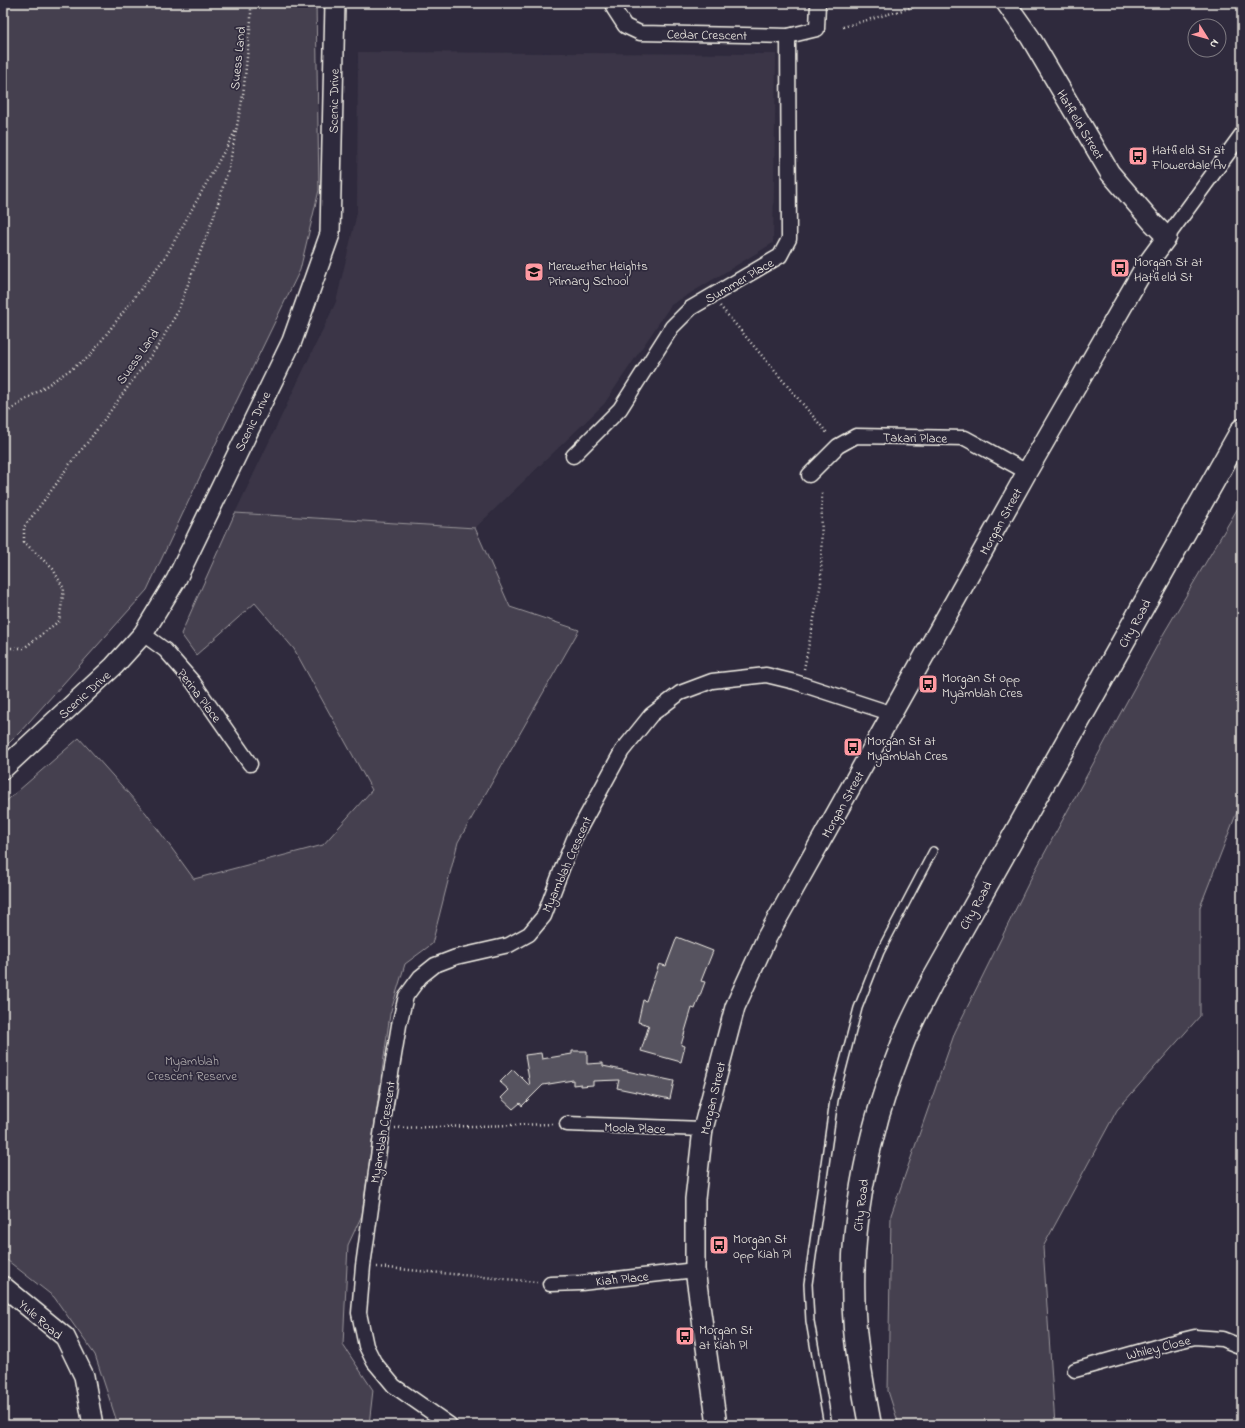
<svg xmlns="http://www.w3.org/2000/svg" width="1245" height="1428" viewBox="0 0 1245 1428" font-family="'Indie Flower',sans-serif">
	<style>
		.built { fill: #3b3647 }
		.green { fill: #454050; stroke: #9c989c }
		.building { fill: #56525f; stroke: #f4f1e8 }
		.lines { fill: none; stroke-linecap: round; stroke-linejoin: round }
		.lane-casing { stroke: #f4f1e8; stroke-width: 10 }
		.street-casing { stroke: #f4f1e8; stroke-width: 17 }
		.secondary-casing { stroke: #f4f1e8; stroke-width: 22 }
		.highway-casing { stroke: #f4f1e8; stroke-width: 25 }
		.path { stroke: #f4f1e8; stroke-width: 2.5; stroke-dasharray: 1 3; stroke-linecap: butt }
		.lane { stroke: #2f2a3d; stroke-width: 7 }
		.street { stroke: #2f2a3d; stroke-width: 14 }
		.secondary { stroke: #2f2a3d; stroke-width: 19 }
		.highway { stroke: #2f2a3d; stroke-width: 22 }
		.labels { text-anchor: middle; stroke-width: 3.5; stroke-linejoin: round; paint-order: stroke }
		.street-label { font-size: 13px; fill: #f4f1e8; stroke: #2f2a3d }
		.poi-label { font-size: 13px; fill: #f4f1e8; stroke: #2f2a3d; text-anchor: start }
		.park-label { font-size: 13px; fill: #b7b3b3; stroke: #2f2a3d }
	</style>
	<rect width="100%" height="100%" fill="#2f2a3d"/>
	<filter id="ink" filterUnits="userSpaceOnUse"><feTurbulence type="fractalNoise" baseFrequency=".025" numOctaves="2"/><feDisplacementMap in="SourceGraphic" scale="8" xChannelSelector="R" yChannelSelector="G"/><feConvolveMatrix kernelMatrix="1 2 1 2 8 2 1 2 1" color-interpolation-filters="sRGB"/></filter>
	<g filter="url(#ink)">
		<polygon class="built" points="358,52 776,54 773,243 671,305 604,404 475,528 235,513 336,302 357,213"/>
		<g class="green">
			<polygon points="3,3 316,3 319,190 300,270 205,466 147,590 20,732 3,749"/>
			<polygon points="1242,501 1242,799 1200,907 1200,1016 1117,1110 1043,1247 1055,1425 899,1425 888,1391 891,1215 955,1032 1030,880 1164,633"/>
			<polygon points="235,513 475,528 510,607 579,630 458,842 432,944 405,964 390,1014 362,1215 348,1245 343,1345 373,1390 369,1425 118,1425 95,1355 54,1297 3,1257 3,804 79,738 146,813 194,879 323,845 372,790 294,649 255,603 196,655 181,634"/>
		</g>
		<g class="building">
			<polygon points="677,937 713,951 701,981 705,982 695,1009 692,1008 681,1045 685,1046 681,1062 641,1051 649,1025 638,1022 643,1000 646,1001 659,964 666,966"/>
			<polygon points="572,1051 587,1051 587,1064 603,1063 603,1066 674,1081 670,1099 617,1088 619,1080 593,1081 593,1085 581,1086 581,1084 573,1085 573,1080 543,1085 522,1106 520,1103 513,1109 501,1098 509,1090 500,1082 513,1069 530,1086 525,1055 541,1053 542,1059 572,1054"/>
		</g>
		<g class="lines">
			<g class="lane-casing">
				<polyline id="lane" points="828,1425 810,1321 808,1284 834,1100 858,1008 880,952 933,851"/>
			</g>
			<g class="street-casing">
				<g id="street">
					<polyline points="612,3 614,9 625,26 640,33 788,36 817,29 818,3"/>
					<polyline points="1167,237 1242,134"/>
					<polyline points="573,456 620,409 672,327 691,308 780,256 789,239 788,36"/>
					<polyline points="809,475 838,446 856,436 965,438 1027,472"/>
					<polyline points="143,634 165,650 193,682 250,764"/>
					<polyline points="567,1124 703,1129"/>
					<polyline points="550,1284 581,1283 695,1270"/>
					<polyline points="1075,1370 1170,1343 1195,1337 1222,1339 1242,1347"/>
					<polyline points="450,1425 394,1386 374,1362 366,1346 359,1313 363,1266 382,1128 399,1025 406,996 420,977 435,965 456,957 509,945 529,934 544,916 563,866 574,839 622,751 651,715 680,693 712,681 766,675 795,682 893,714"/>
				</g>
			</g>
			<g class="secondary-casing">
				<g id="secondary">
					<polyline points="3,769 114,666 143,634 176,580 292,341 330,234 335,3"/>
					<polyline points="3,1286 65,1337 84,1376 93,1425"/>
					<polyline points="717,1425 695,1270 695,1199 703,1129 735,1007 767,937 1027,472 1145,267 1167,237 1153,223 1110,173 1030,37 1006,3"/>
				</g>
			</g>
			<g class="highway-casing">
				<path id="highway" d="M 870,1425 C 864,1393 858,1362 855,1329 C 847,1234 866,1136 901,1048 C 909,1025 921,1004 932,982 L 1242,430"/>
			</g>
			<g class="path">
				<polyline points="843,27 927,3"/>
				<polyline points="720,306 828,434"/>
				<polyline points="3,415 89,357 166,256 236,130"/>
				<polyline points="3,648 24,648 59,621 64,589 53,569 24,542 24,527 57,483 69,465 87,443 160,343 177,313 214,216 229,167 243,95 251,20 251,3"/>
				<polyline points="804,669 821,583 822,493"/>
				<polyline points="395,1128 554,1124"/>
				<polyline points="377,1267 537,1282"/>
			</g>
			<use href="#lane" class="lane"/>
			<use href="#street" class="street"/>
			<use href="#secondary" class="secondary"/>
			<use href="#highway" class="highway"/>
		</g>
	</g>
	<defs>
		<g id="bus-square" transform="scale(1)"><rect x="-9" y="-9" width="18" height="18" rx="4" fill="#ff9aa2" stroke="#2f2a3d"/><path d="M-5-6H5V4H4V6H2V4H-2V6H-4V4H-5ZM-3.5-4V0h7V-4ZM-3.5 1.2v1.5H-2V1.2ZM2 1.2v1.5H3.5V1.2Z" fill="#111"/></g>
		<g id="school-square" transform="scale(1)"><rect x="-9" y="-9" width="18" height="18" rx="4" fill="#ff9aa2" stroke="#2f2a3d"/><path d="M0-5L7-2L0 1L-7-2ZM-4 1L0 2.5L4 1V4Q0 6-4 4Z" fill="#111"/></g>
	</defs>
	<g fill-rule="evenodd">
		<use href="#bus-square" x="1138" y="156"/>
		<use href="#bus-square" x="1120" y="268"/>
		<use href="#school-square" x="534" y="272"/>
		<use href="#bus-square" x="928" y="684"/>
		<use href="#bus-square" x="853" y="747"/>
		<use href="#bus-square" x="719" y="1245"/>
		<use href="#bus-square" x="685" y="1336"/>
	</g>
	<g class="labels">
		<g class="street-label">
			<text transform="translate(707 34) rotate(1)" y="5">Cedar Crescent</text>
			<text transform="translate(237 58) rotate(-84)" y="5">Suess Land</text>
			<text transform="translate(333 101) rotate(-89)" y="5">Scenic Drive</text>
			<text transform="translate(1081 124) rotate(59)" y="5">Hatfield Street</text>
			<text transform="translate(739 280) rotate(-30)" y="5">Summer Place</text>
			<text transform="translate(137 356) rotate(-55)" y="5">Suess Land</text>
			<text transform="translate(252 421) rotate(-64)" y="5">Scenic Drive</text>
			<text transform="translate(915 437) rotate(1)" y="5">Takari Place</text>
			<text transform="translate(1000 521) rotate(-61)" y="5">Morgan Street</text>
			<text transform="translate(1134 623) rotate(-61)" y="5">City Road</text>
			<text transform="translate(84 694) rotate(-42)" y="5">Scenic Drive</text>
			<text transform="translate(200 695) rotate(53)" y="5">Perina Place</text>
			<text transform="translate(842 804) rotate(-61)" y="5">Morgan Street</text>
			<text transform="translate(566 864) rotate(-66)" y="5">Myamblah Crescent</text>
			<text transform="translate(975 905) rotate(-61)" y="5">City Road</text>
			<text transform="translate(712 1098) rotate(-77)" y="5">Morgan Street</text>
			<text transform="translate(635 1127) rotate(2)" y="5">Moola Place</text>
			<text transform="translate(382 1132) rotate(-81)" y="5">Myamblah Crescent</text>
			<text transform="translate(860 1205) rotate(-83)" y="5">City Road</text>
			<text transform="translate(622 1278) rotate(-6)" y="5">Kiah Place</text>
			<text transform="translate(41 1319) rotate(41)" y="5">Yule Road</text>
			<text transform="translate(1158 1347) rotate(-14)" y="5">Whiley Close</text>
		</g>
		<g class="poi-label">
			<text x="1152" y="154">Hatfield St at<tspan x="1152" dy="15">Flowerdale Av</tspan></text>
			<text x="1134" y="266">Morgan St at<tspan x="1134" dy="15">Hatfield St</tspan></text>
			<text x="548" y="270">Merewether Heights<tspan x="548" dy="15">Primary School</tspan></text>
			<text x="942" y="682">Morgan St opp<tspan x="942" dy="15">Myamblah Cres</tspan></text>
			<text x="867" y="745">Morgan St at<tspan x="867" dy="15">Myamblah Cres</tspan></text>
			<text x="733" y="1243">Morgan St<tspan x="733" dy="15">opp Kiah Pl</tspan></text>
			<text x="699" y="1334">Morgan St<tspan x="699" dy="15">at Kiah Pl</tspan></text>
		</g>
		<g class="park-label">
			<text x="192" y="1065">Myamblah<tspan x="192" dy="15">Crescent Reserve</tspan></text>
		</g>
	</g>
	<rect width="1245" height="1428" fill="none" stroke="#2f2a3d" stroke-width="16"/>
	<rect x="8" y="8" width="1229" height="1412" fill="none" stroke="#f4f1e8" stroke-width="1.5" filter="url(#ink)"/>
	<g transform="translate(1207 38) rotate(127)"><circle r="19" fill="#2f2a3d" stroke="#7e7a81"/>
	<path d="M0-3L7 15L0 10L-7 15Z" fill="#ff9aa2"/>
	<text y="-6" font-size="11" font-weight="bold" text-anchor="middle" fill="#f4f1e8">N</text>
	</g>
</svg>
